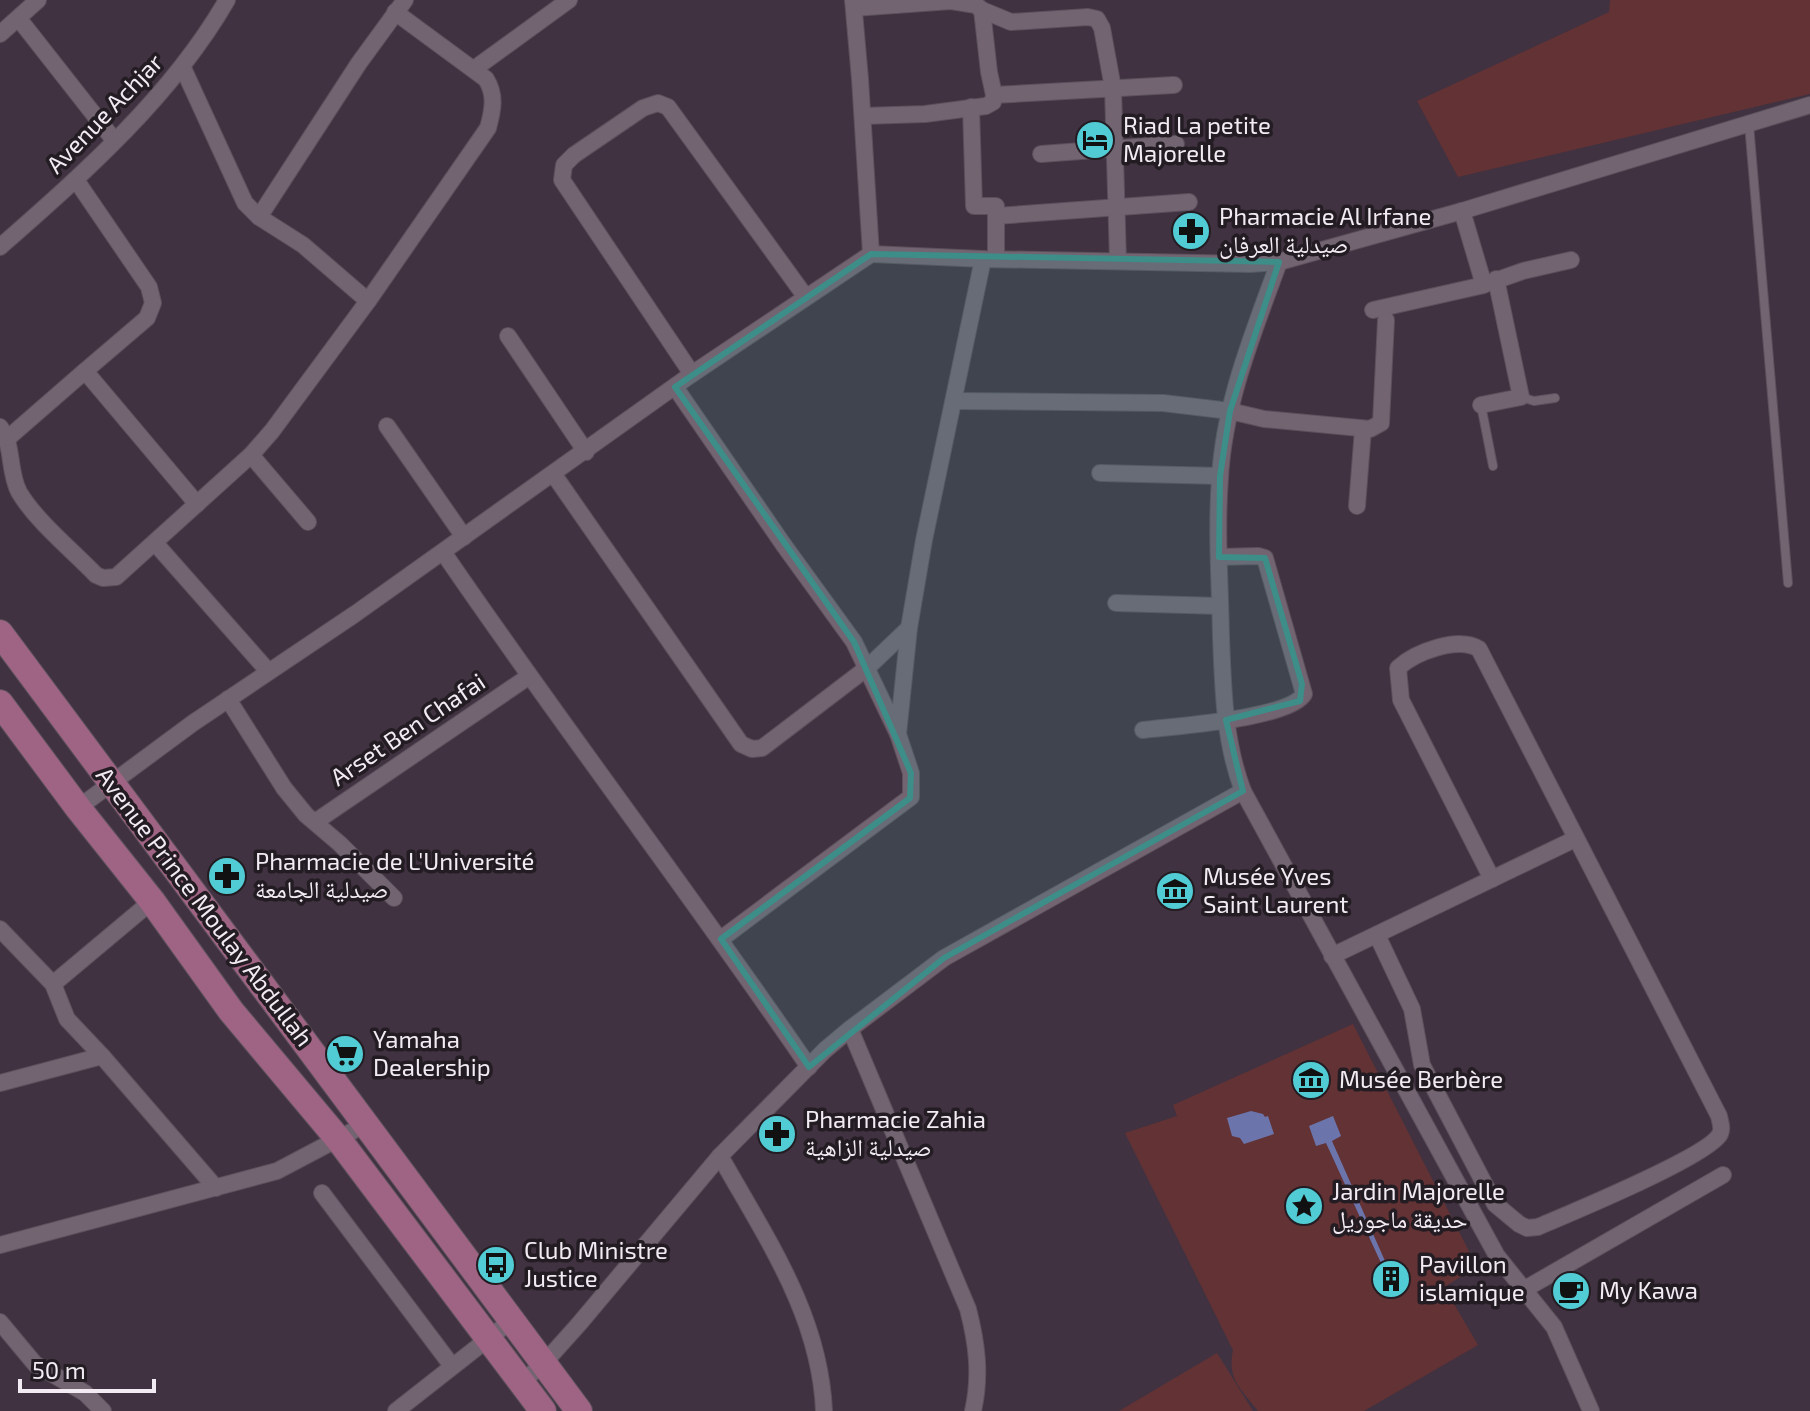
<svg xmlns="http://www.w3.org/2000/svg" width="1810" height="1411" viewBox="0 0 1810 1411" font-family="'Exo 2','Noto Naskh Arabic',sans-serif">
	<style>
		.green { fill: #623235 }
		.water { fill: #6c75ab }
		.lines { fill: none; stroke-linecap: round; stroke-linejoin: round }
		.lane-casing { stroke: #5b505b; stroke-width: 10 }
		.street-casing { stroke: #5b505b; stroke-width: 18 }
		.primary-casing { stroke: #5b505b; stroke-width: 28 }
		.lane { stroke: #736472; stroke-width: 8 }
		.street { stroke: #736472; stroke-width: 16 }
		.primary { stroke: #9f6483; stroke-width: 26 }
		.marked { fill: #3d8d89; fill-opacity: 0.2; stroke: #3d8d89; stroke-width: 6; stroke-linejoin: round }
		.labels { text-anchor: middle; stroke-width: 7; stroke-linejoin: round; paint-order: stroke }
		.street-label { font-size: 24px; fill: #f3ebf3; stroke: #231d23 }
		.poi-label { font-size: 24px; fill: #f3ebf3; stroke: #231d23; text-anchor: start }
	</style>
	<rect width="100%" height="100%" fill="#403240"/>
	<g class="green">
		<polygon points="1610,0 1810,0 1810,94 1458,177 1417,101 1609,12"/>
		<path d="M 1353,1024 L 1477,1267 L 1444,1287 L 1478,1345 L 1364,1411 L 1258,1411 C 1241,1388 1227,1380 1233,1350 L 1125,1133 L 1177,1116 L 1173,1105 Z"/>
		<polygon points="1217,1353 1253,1411 1119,1411"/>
	</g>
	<g class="water">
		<polygon points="1251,1111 1263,1114 1265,1117 1268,1116 1274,1134 1244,1144 1240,1138 1232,1136 1227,1118"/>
		<polygon points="1333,1116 1341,1136 1332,1141 1385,1261 1381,1263 1326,1143 1316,1146 1309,1126"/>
	</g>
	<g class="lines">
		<g class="lane-casing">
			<g id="lane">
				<polyline points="1749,124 1788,583"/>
				<polyline points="1521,397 1534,401 1555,398"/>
				<polyline points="1481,405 1493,466"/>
			</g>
		</g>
		<g class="street-casing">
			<g id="street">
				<polyline points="853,0 860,79 871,254"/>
				<polyline points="854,8 951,1 976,5 982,10 1011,22 1088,17 1097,19 1102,28 1113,88 1118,261"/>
				<polyline points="19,19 114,140"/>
				<polyline points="0,34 38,0"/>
				<polyline points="183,68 245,203 259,217 303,245 368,301"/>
				<polyline points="474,69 569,0"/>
				<polyline points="994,95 1174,85"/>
				<polyline points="971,107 974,206 996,206 996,259"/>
				<polyline points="863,116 925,114 986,106 993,102 994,95 989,72 982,10"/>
				<polyline points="1041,154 1176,144"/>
				<polyline points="76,180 149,287 153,303 147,318 85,371 197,504"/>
				<polyline points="996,216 1189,202"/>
				<polyline points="259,217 359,63 405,0"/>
				<path d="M 0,247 C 84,173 171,97 227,0"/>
				<path d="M 1279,262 C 1254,331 1224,403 1220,478 C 1216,530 1220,583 1221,636 C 1223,688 1224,741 1243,791 L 1497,1256 L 1554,1327 L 1591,1411"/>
				<polyline points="1489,283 1523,271 1571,260"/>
				<polyline points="1373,310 1484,285 1462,211"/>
				<polyline points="508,336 586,452"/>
				<polyline points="692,374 562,180 564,165 574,155 643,108 658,103 668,107 805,296"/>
				<polyline points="675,387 783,544 854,642 898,734 911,773 911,797 721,939"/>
				<polyline points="954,401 1163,403 1230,411 1264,419 1370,429 1381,423 1386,320"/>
				<polyline points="1481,405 1521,397 1496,279"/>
				<polyline points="387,426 464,537"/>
				<path d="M 0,427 C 14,446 8,471 19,492 C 36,521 72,550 96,575 L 103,578 L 116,577 L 251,455 L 272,431 L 368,301 L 488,128 C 493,110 496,95 486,79 L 395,12"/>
				<polyline points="8,438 85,371"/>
				<polyline points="251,455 308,522"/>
				<polyline points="1100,473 1220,476"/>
				<polyline points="554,475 741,744 752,749 762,748 867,668 909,628"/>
				<polyline points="1357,506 1363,429"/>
				<polyline points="155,543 268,671"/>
				<path d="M 443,552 C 562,726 690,893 809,1067"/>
				<polyline points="1116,603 1220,606"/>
				<polyline points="228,699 284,788 306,815 340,844 394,898"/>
				<path d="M 1143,730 C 1174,726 1289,719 1304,694 L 1265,558 L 1258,556 L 1219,557"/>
				<polyline points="898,734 909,628 924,540 983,259"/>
				<polyline points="78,808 193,723 355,614 692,374 871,254 983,259 1250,264 1279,262 1462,211 1810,105"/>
				<polyline points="315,822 528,677"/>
				<polyline points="0,929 53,984 67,1019 102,1056"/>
				<path d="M 1377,935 L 1412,1009 L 1422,1065 L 1495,1204 L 1519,1224 L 1527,1228 L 1538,1227 C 1568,1214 1709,1156 1720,1134 C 1723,1128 1720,1122 1719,1116 L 1479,649 C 1458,636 1415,652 1398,668 L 1401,700 L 1492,879"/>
				<polyline points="1332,956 1575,839"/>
				<polyline points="53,984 152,901"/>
				<path d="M 850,1029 L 968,1309 C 977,1344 981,1375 973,1411"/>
				<polyline points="0,1083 102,1056 216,1188"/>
				<path d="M 720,1156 C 766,1238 820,1315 824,1411"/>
				<polyline points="322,1193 452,1366"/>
				<polyline points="0,1245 277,1171 366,1124"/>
				<polyline points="1525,1289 1723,1175"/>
				<polyline points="0,1322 35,1364 85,1393 103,1411"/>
				<polyline points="521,1383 544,1363 579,1324 720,1156 825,1050 850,1029 944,958 1243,791"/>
				<polyline points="396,1411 512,1320"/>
			</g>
		</g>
		<g class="primary-casing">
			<g id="primary">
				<polyline points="0,633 579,1411"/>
				<polyline points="0,703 78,808 152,901 231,1011 339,1140 543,1411"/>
			</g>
		</g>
		<use href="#lane" class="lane"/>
		<use href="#street" class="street"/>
		<use href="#primary" class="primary"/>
	</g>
	<path class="marked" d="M 871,254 L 1279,262 L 1230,411 L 1220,476 L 1219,557 L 1265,558 L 1302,684 L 1300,701 L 1226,720 L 1243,791 L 944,958 L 809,1067 L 721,939 L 910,798 L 911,773 L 854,642 L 675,387 Z"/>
	<defs>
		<g id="hotel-disc" transform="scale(2)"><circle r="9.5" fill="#51ccd4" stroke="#231d23"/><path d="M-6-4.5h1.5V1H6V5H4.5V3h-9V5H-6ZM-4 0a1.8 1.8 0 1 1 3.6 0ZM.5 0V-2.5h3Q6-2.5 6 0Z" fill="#111"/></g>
		<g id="pharmacy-disc" transform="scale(2)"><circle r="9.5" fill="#51ccd4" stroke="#231d23"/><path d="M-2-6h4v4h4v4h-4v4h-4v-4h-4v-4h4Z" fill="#111"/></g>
		<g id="museum-disc" transform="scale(2)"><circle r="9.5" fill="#51ccd4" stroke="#231d23"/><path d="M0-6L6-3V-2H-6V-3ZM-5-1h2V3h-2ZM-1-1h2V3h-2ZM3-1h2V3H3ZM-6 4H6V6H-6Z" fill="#111"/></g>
		<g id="supermarket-disc" transform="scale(2)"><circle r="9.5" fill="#51ccd4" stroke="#231d23"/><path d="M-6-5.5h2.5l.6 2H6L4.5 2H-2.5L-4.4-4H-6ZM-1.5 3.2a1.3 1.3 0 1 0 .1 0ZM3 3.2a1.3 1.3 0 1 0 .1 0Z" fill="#111"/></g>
		<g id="sight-disc" transform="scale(2)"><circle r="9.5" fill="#51ccd4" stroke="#231d23"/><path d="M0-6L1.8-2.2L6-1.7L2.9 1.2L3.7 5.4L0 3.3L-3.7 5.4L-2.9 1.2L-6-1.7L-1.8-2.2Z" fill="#111"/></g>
		<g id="bus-disc" transform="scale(2)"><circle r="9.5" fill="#51ccd4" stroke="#231d23"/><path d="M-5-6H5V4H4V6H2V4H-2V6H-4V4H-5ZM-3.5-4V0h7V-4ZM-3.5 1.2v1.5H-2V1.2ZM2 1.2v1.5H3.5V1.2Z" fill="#111"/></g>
		<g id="building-disc" transform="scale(2)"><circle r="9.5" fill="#51ccd4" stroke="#231d23"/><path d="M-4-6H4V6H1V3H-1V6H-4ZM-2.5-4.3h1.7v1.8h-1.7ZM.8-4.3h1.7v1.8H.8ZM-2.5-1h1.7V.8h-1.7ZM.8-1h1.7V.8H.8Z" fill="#111"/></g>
		<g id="cafe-disc" transform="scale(2)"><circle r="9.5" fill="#51ccd4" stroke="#231d23"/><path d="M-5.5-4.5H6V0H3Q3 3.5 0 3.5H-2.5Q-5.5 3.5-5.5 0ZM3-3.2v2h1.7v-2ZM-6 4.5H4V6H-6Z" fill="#111"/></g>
	</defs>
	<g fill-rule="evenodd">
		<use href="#hotel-disc" x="1095" y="140"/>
		<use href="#pharmacy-disc" x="1191" y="231"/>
		<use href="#pharmacy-disc" x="227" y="876"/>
		<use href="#museum-disc" x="1175" y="891"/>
		<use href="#supermarket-disc" x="345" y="1054"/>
		<use href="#museum-disc" x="1311" y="1080"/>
		<use href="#pharmacy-disc" x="777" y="1134"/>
		<use href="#sight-disc" x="1304" y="1206"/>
		<use href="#bus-disc" x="496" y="1265"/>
		<use href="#building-disc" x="1391" y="1279"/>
		<use href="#cafe-disc" x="1571" y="1291"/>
	</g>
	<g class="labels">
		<g class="street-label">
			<text transform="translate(105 114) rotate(-46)" y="8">Avenue Achjar</text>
			<text transform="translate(408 730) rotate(-34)" y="8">Arset Ben Chafai</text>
			<text transform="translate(204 907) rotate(53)" y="8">Avenue Prince Moulay Abdullah</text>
		</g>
		<g class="poi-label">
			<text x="1123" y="134">Riad La petite<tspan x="1123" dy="28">Majorelle</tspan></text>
			<text x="1219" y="225">Pharmacie Al Irfane<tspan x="1219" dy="28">صيدلية العرفان</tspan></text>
			<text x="255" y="870">Pharmacie de L'Université<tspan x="255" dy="28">صيدلية الجامعة</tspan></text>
			<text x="1203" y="885">Musée Yves<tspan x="1203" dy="28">Saint Laurent</tspan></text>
			<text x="373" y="1048">Yamaha<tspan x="373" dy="28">Dealership</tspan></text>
			<text x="1339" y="1088">Musée Berbère</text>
			<text x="805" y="1128">Pharmacie Zahia<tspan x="805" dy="28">صيدلية الزاهية</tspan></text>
			<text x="1332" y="1200">Jardin Majorelle<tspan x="1332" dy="28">حديقة ماجوريل</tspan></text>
			<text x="524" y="1259">Club Ministre<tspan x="524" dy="28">Justice</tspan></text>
			<text x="1419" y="1273">Pavillon<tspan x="1419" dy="28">islamique</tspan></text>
			<text x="1599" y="1299">My Kawa</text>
		</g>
	</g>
	<path d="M20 1379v12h134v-12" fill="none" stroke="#f3ebf3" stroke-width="4"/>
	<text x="32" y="1379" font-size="24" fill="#f3ebf3" stroke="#231d23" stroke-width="6" paint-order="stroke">50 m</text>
</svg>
